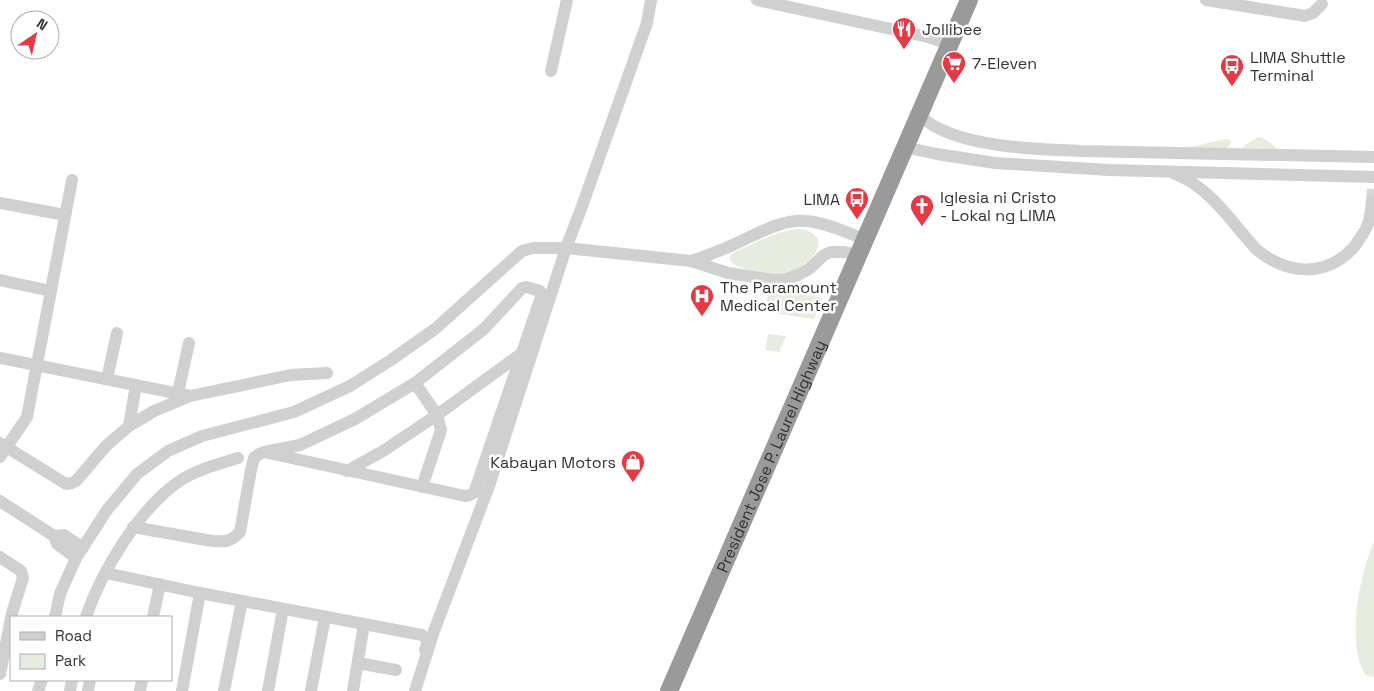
<svg xmlns="http://www.w3.org/2000/svg" width="1374" height="691" viewBox="0 0 1374 691" font-family="'Space Grotesk',sans-serif">
	<style>
		.green { fill: #e6ecdf }
		.lines { fill: none; stroke-linecap: round; stroke-linejoin: round }
		.minor-tunnel { stroke: #d6d6d6; stroke-width: 12; stroke-dasharray: 12 6; stroke-linecap: butt }
		.minor { stroke: #d0d0d0; stroke-width: 12 }
		.highway { stroke: #9a9a9a; stroke-width: 18 }
		.labels { text-anchor: middle; stroke-width: 5; stroke-linejoin: round; paint-order: stroke }
		.poi-label { font-size: 16px; fill: #333; stroke: #fff; text-anchor: start }
		.street-label { font-size: 16px; fill: #333; stroke: #fff }
	</style>
	<rect width="100%" height="100%" fill="#fff"/>
	<g class="green">
		<path d="M 1258,137 C 1263,137 1274,144 1276,149 L 1243,148 L 1244,146 Z"/>
		<polygon points="1226,139 1230,140 1231,142 1229,147 1226,148 1186,148"/>
		<path d="M 801,229 C 836,236 811,265 791,271 C 777,276 762,274 749,270 C 741,268 734,266 729,259 L 731,254 C 752,245 779,229 801,229 Z"/>
		<polygon points="772,288 823,298 814,319 766,312 768,290"/>
		<polygon points="768,334 786,336 779,352 765,350"/>
		<path d="M 1374,542 L 1374,677 L 1365,675 C 1346,642 1359,575 1374,542 Z"/>
	</g>
	<g class="lines">
		<polyline class="minor-tunnel" points="1372,201 1374,180"/>
		<g class="minor">
			<polyline points="757,0 928,37 949,44"/>
			<polyline points="1206,0 1305,16 1313,13 1322,4"/>
			<polyline points="551,71 567,0"/>
			<path d="M 918,115 C 923,118 929,123 934,126 C 974,148 1036,149 1081,151 L 1374,157"/>
			<polyline points="904,147 937,154 995,163 1109,170 1374,177"/>
			<path d="M 1175,174 C 1210,187 1232,223 1256,249 C 1287,275 1326,278 1354,247 C 1359,240 1365,232 1368,224 C 1371,216 1371,208 1372,201"/>
			<polyline points="0,203 65,215"/>
			<path d="M 691,261 C 707,256 722,250 737,243 C 759,233 782,219 806,221 C 825,222 847,233 865,239"/>
			<polyline points="0,280 51,291"/>
			<polyline points="0,358 190,396"/>
			<polyline points="107,379 117,333"/>
			<polyline points="415,383 437,415 441,430 422,487"/>
			<polyline points="178,393 189,343"/>
			<polyline points="129,426 136,385"/>
			<polyline points="0,443 66,484 72,483 76,481 106,446 129,426 154,411 190,396 291,375 327,373"/>
			<polyline points="0,457 27,417 72,180"/>
			<polyline points="347,471 383,451 437,415 522,353"/>
			<polyline points="0,501 54,536 57,544 76,558"/>
			<path d="M 133,527 L 212,541 C 226,542 230,542 240,532 L 251,470 L 254,458 L 259,454 L 264,452 L 465,496 L 470,495 L 474,493 L 542,294 L 540,291 L 526,287 L 522,288 L 484,329 L 415,383 L 355,419 L 300,445 L 264,452"/>
			<polyline points="54,536 64,535 83,548"/>
			<polyline points="0,557 21,571 23,578 12,613 0,674"/>
			<polyline points="106,573 200,593 422,635 426,638 427,644 425,650"/>
			<polyline points="55,617 60,594 76,558 107,510 137,474 168,451 202,436 294,412 350,386 391,360 435,329 522,251 533,248 566,248 691,261 728,273 773,280 786,279 798,275 809,269 824,255 831,252 844,252 858,255"/>
			<path d="M 86,617 C 101,572 140,507 181,480 C 198,469 219,464 238,458"/>
			<polyline points="153,617 160,584"/>
			<polyline points="358,663 396,670"/>
			<polyline points="38,691 42,680"/>
			<polyline points="70,691 72,680"/>
			<polyline points="88,691 90,680"/>
			<polyline points="140,691 142,680"/>
			<polyline points="182,691 200,593"/>
			<polyline points="224,691 242,601"/>
			<polyline points="268,691 283,609"/>
			<polyline points="311,691 325,617"/>
			<polyline points="353,691 364,624"/>
			<polyline points="415,691 434,631 489,486 566,248 581,209 647,23 651,0"/>
		</g>
		<path class="highway" id="s1" d="M 669,691 L 969,0"/>
	</g>
	<defs>
		<g id="restaurant-pin" transform="scale(1.25)"><path d="M0 17L-7.5 6A9.5 9.5 0 1 1 7.5 6Z" fill="#e63946" stroke="#fff"/><path d="M-5-6h1v4h1v-4h1v4h1v-4h1v5L-1.5 .5V6h-2V.5L-5-1ZM5-6V6H3V1.5H1.5Q1.5-4 5-6Z" fill="#fff"/></g>
		<g id="supermarket-pin" transform="scale(1.25)"><path d="M0 17L-7.5 6A9.5 9.5 0 1 1 7.5 6Z" fill="#e63946" stroke="#fff"/><path d="M-6-5.5h2.5l.6 2H6L4.5 2H-2.5L-4.4-4H-6ZM-1.5 3.2a1.3 1.3 0 1 0 .1 0ZM3 3.2a1.3 1.3 0 1 0 .1 0Z" fill="#fff"/></g>
		<g id="bus-pin" transform="scale(1.25)"><path d="M0 17L-7.5 6A9.5 9.5 0 1 1 7.5 6Z" fill="#e63946" stroke="#fff"/><path d="M-5-6H5V4H4V6H2V4H-2V6H-4V4H-5ZM-3.5-4V0h7V-4ZM-3.5 1.2v1.5H-2V1.2ZM2 1.2v1.5H3.5V1.2Z" fill="#fff"/></g>
		<g id="church-pin" transform="scale(1.25)"><path d="M0 17L-7.5 6A9.5 9.5 0 1 1 7.5 6Z" fill="#e63946" stroke="#fff"/><path d="M-1.2-6h2.4v3.5h3.3v2.4h-3.3V6h-2.4V-.1h-3.3v-2.4h3.3Z" fill="#fff"/></g>
		<g id="hospital-pin" transform="scale(1.25)"><path d="M0 17L-7.5 6A9.5 9.5 0 1 1 7.5 6Z" fill="#e63946" stroke="#fff"/><path d="M-5-5h3v3.5h4V-5h3V5h-3V1.5h-4V5h-3Z" fill="#fff"/></g>
		<g id="shop-pin" transform="scale(1.25)"><path d="M0 17L-7.5 6A9.5 9.5 0 1 1 7.5 6Z" fill="#e63946" stroke="#fff"/><path d="M-5-2.5h2.3a2.7 3.5 0 0 1 5.4 0H5L5.5 6h-11ZM-1.5-2.5h3a1.5 2.3 0 0 0-3 0Z" fill="#fff"/></g>
	</defs>
	<g fill-rule="evenodd">
		<use href="#restaurant-pin" x="904" y="29"/>
		<use href="#supermarket-pin" x="954" y="63"/>
		<use href="#bus-pin" x="1232" y="66"/>
		<use href="#bus-pin" x="857" y="199"/>
		<use href="#church-pin" x="922" y="206"/>
		<use href="#hospital-pin" x="702" y="296"/>
		<use href="#shop-pin" x="633" y="462"/>
	</g>
	<g class="labels">
		<g class="poi-label">
			<text x="922" y="35">Jollibee</text>
			<text x="1250" y="63">LIMA Shuttle<tspan x="1250" dy="18">Terminal</tspan></text>
			<text x="972" y="69">7-Eleven</text>
			<text x="940" y="203">Iglesia ni Cristo<tspan x="940" dy="18">- Lokal ng LIMA</tspan></text>
			<text x="840" y="205" text-anchor="end">LIMA</text>
			<text x="720" y="293">The Paramount<tspan x="720" dy="18">Medical Center</tspan></text>
			<text x="616" y="468" text-anchor="end">Kabayan Motors</text>
		</g>
		<g class="street-label">
			<text dy="6" stroke="none"><textPath href="#s1" startOffset="256">President Jose P. Laurel Highway</textPath></text>
		</g>
	</g>
	<rect x="10" y="616" width="162" height="65" fill="#ffffff" stroke="#adadad"/>
	<rect x="20" y="632" width="25" height="8" fill="#d0d0d0" stroke="#adadad"/>
	<text x="55" y="641" font-size="15" fill="#333333">Road</text>
	<rect x="20" y="654" width="25" height="15" fill="#e6ecdf" stroke="#adadad"/>
	<text x="55" y="666" font-size="15" fill="#333333">Park</text>
	<g transform="translate(35 35) rotate(34)"><circle r="24" fill="#ffffff" stroke="#adadad"/>
	<path d="M0-4L9 19L0 12L-9 19Z" fill="#e63946"/>
	<text y="-8" font-size="14" font-weight="bold" text-anchor="middle" fill="#333333">N</text>
	</g>
</svg>
